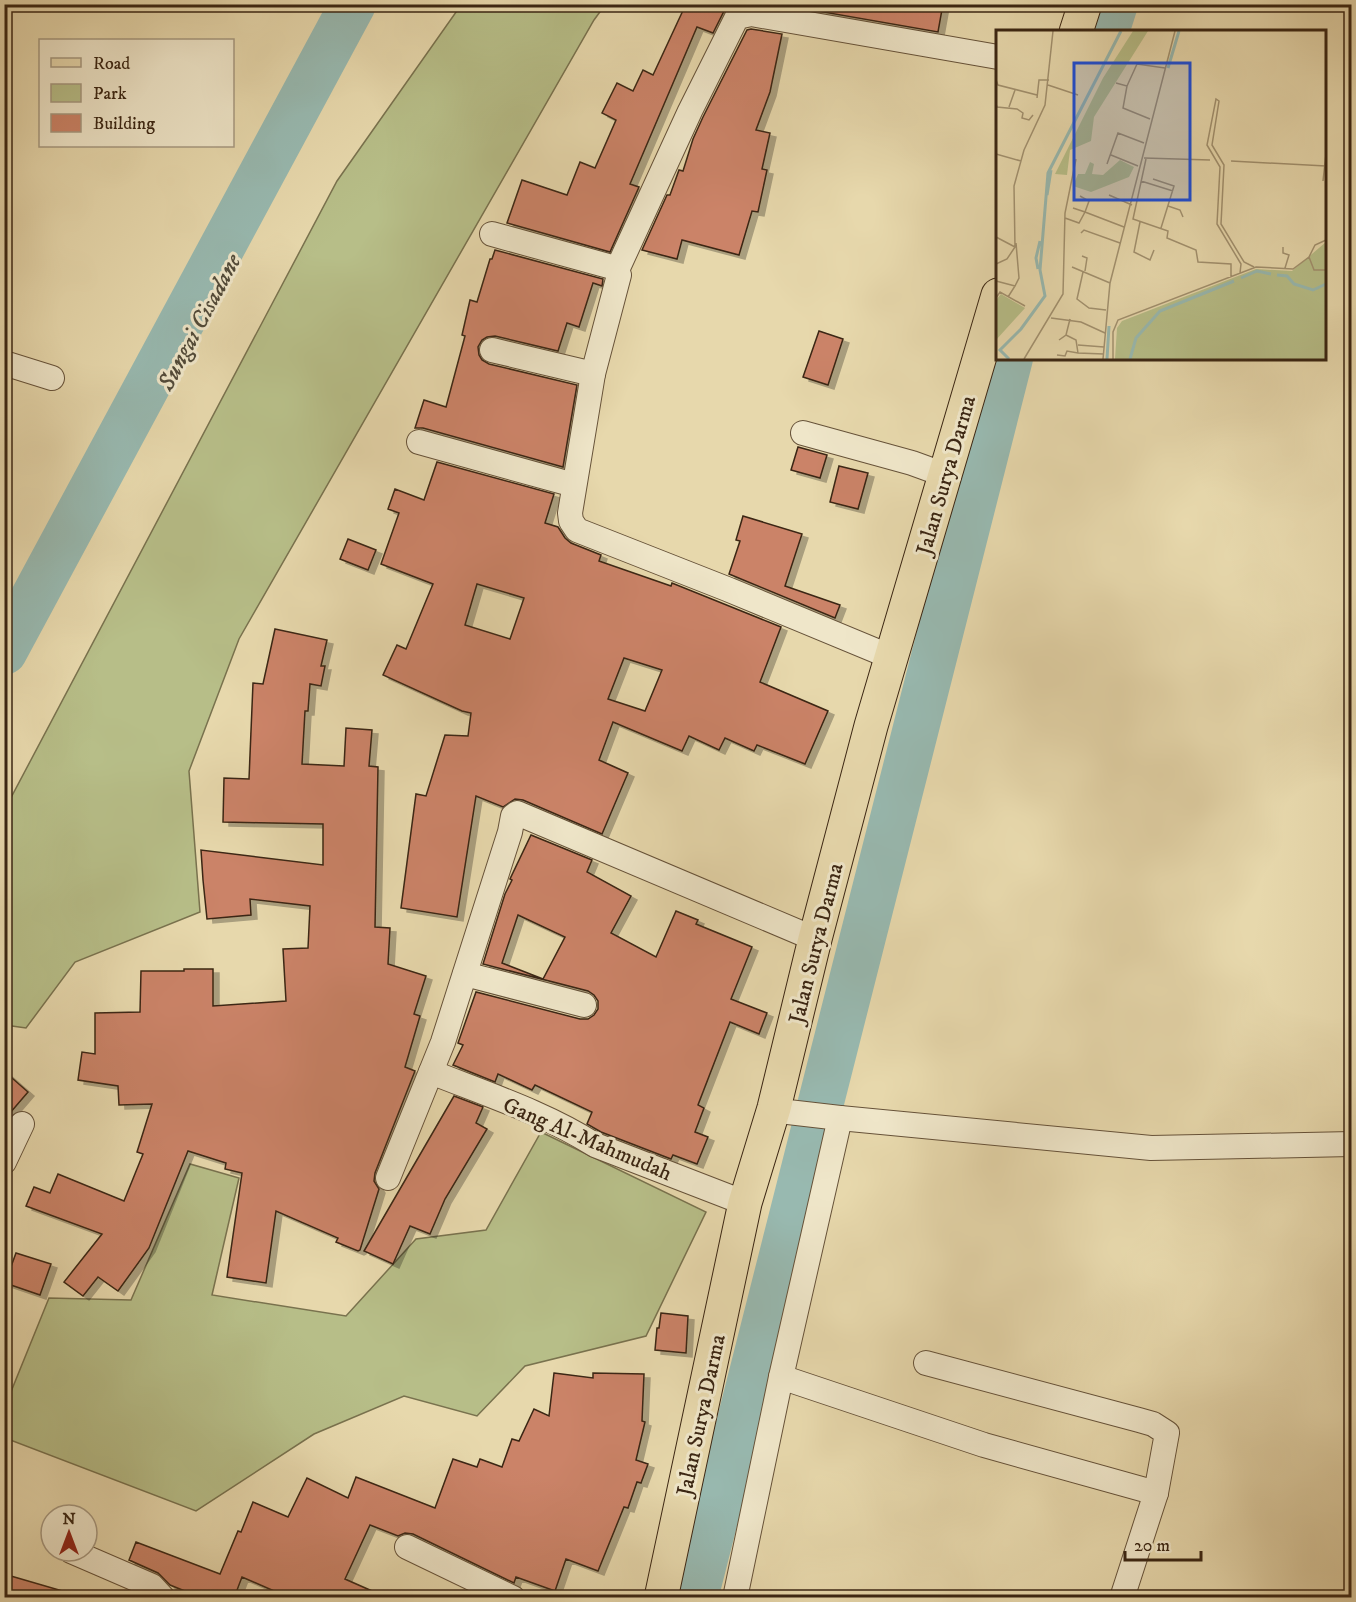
<svg xmlns="http://www.w3.org/2000/svg" width="1356" height="1602" viewBox="0 0 1356 1602" font-family="'IM FELL DW Pica',serif">
	<style>
		.green { fill: #b7be88; stroke: #79724e; stroke-width: 1.5 }
		.lines { fill: none; stroke-linecap: round; stroke-linejoin: round }
		.river { stroke: #98b9b0; stroke-width: 46 }
		.building { fill: #cb8367; stroke: #3b2613; stroke-width: 1.5; fill-rule: evenodd; filter: url(#shadow) }
		.street-casing { stroke: #665239; stroke-width: 26 }
		.primary-casing { stroke: #3b2613; stroke-width: 35 }
		.street { stroke: #efe6c9; stroke-width: 24 }
		.primary { stroke: #e7d8ac; stroke-width: 33 }
		.labels { text-anchor: middle; stroke-width: 6; stroke-linejoin: round; paint-order: stroke }
		.street-label { font-size: 22px; fill: #3b2613; stroke: #efe6c9 }
		.water-label { font-size: 24px; font-style: italic; fill: #524b3a; stroke: #efe6c9 }
		.inset-river { fill: none; stroke: #98b9b0; stroke-width: 3 }
		.inset-road { fill: none; stroke: #a2916f; stroke-width: 1.5 }
		.view { fill: #1d4ed8; fill-opacity: 0.15; stroke: #1d4ed8; stroke-width: 3 }
		.inset-edge { fill: none; stroke: #3b2613; stroke-width: 3 }
	</style>
	<defs>
		<filter id="shadow"><feDropShadow dx="6" dy="4" stdDeviation="0" flood-color="#0004"/></filter>
	</defs>
	<rect width="100%" height="100%" fill="#e7d8ac"/>
	<filter id="stains"><feTurbulence type="fractalNoise" baseFrequency=".00333" numOctaves="4"/><feColorMatrix values="0 0 0 0 .2 0 0 0 0 .09 0 0 0 0 .02 0 0 0 .5 -.17"/></filter>
	<radialGradient id="worn" r=".72"><stop offset=".6" stop-color="#630" stop-opacity="0"/><stop offset="1" stop-color="#630" stop-opacity=".3"/></radialGradient>
	<g class="green">
		<polygon points="461,5 605,5 594,20 239,639 189,771 200,912 75,962 26,1028 5,1025 5,809 337,181"/>
		<polygon points="541,1132 706,1212 646,1336 525,1366 477,1416 404,1396 314,1434 196,1511 5,1438 4,1409 49,1298 131,1300 190,1164 239,1178 212,1295 346,1316 416,1239 486,1230"/>
	</g>
	<g class="lines">
		<g class="river">
			<polyline points="1106,32 1115,4"/>
			<polyline points="4,652 353,4"/>
			<polyline points="695,1598 1010,358"/>
		</g>
	</g>
	<g class="building">
		<polygon points="686,4 709,4 724,11 713,33 697,27 630,184 639,187 610,252 507,223 522,180 567,195 580,162 595,168 616,120 602,113 617,83 633,91 643,70 653,75"/>
		<polygon points="807,4 943,4 938,32 806,9"/>
		<polygon points="751,29 782,34 770,92 756,130 770,133 762,169 767,170 758,212 752,211 739,255 682,240 677,259 642,250 667,195 670,195 679,170 683,171 693,139 703,117 747,30"/>
		<polygon points="495,250 603,279 602,286 593,283 579,327 567,323 558,351 495,336 487,337 482,340 478,347 479,355 482,360 489,364 577,385 563,467 423,428 415,428 424,400 446,407 465,336 462,335 470,300 477,302 490,259 492,259"/>
		<polygon points="819,331 843,339 828,385 803,377"/>
		<polygon points="798,447 827,455 820,478 791,470"/>
		<path d="M 437,462 L 554,494 L 545,523 L 558,527 L 565,538 L 571,543 L 601,555 L 599,561 L 671,586 L 672,583 L 781,627 L 760,682 L 828,711 L 805,764 L 757,745 L 754,751 L 725,738 L 719,750 L 689,736 L 682,751 L 613,722 L 599,760 L 628,773 L 602,834 L 523,800 L 515,799 L 503,807 L 476,796 L 457,917 L 401,908 L 416,794 L 426,796 L 445,735 L 468,736 L 471,713 L 462,711 L 383,675 L 397,645 L 406,649 L 433,584 L 381,564 L 399,513 L 388,509 L 395,489 L 424,500 ZM 477,584 L 524,598 L 510,639 L 465,625 ZM 624,658 L 662,670 L 645,711 L 608,699 Z"/>
		<polygon points="839,466 868,473 858,509 830,502"/>
		<polygon points="743,516 802,534 785,586 840,605 835,618 729,574 740,541 736,540"/>
		<polygon points="348,539 376,550 368,570 340,559"/>
		<polygon points="275,629 327,640 321,666 325,666 321,686 310,684 308,711 305,711 302,764 344,766 346,728 372,730 369,766 378,767 375,927 390,928 388,964 426,976 414,1014 420,1016 405,1067 415,1071 375,1173 374,1181 379,1189 360,1250 358,1251 336,1242 338,1238 276,1211 266,1283 227,1277 242,1173 225,1169 226,1163 188,1151 149,1248 118,1291 98,1277 83,1296 64,1282 102,1234 26,1206 34,1187 50,1193 58,1174 124,1201 143,1154 137,1152 152,1104 119,1105 118,1086 78,1080 82,1052 95,1054 95,1013 140,1012 141,971 184,971 184,969 213,969 213,1006 286,1001 283,949 308,948 310,906 250,899 251,915 207,919 203,880 201,850 323,865 323,824 223,822 224,778 249,779 253,683 263,684"/>
		<path d="M 531,835 L 592,860 L 587,872 L 631,896 L 611,933 L 656,957 L 676,911 L 698,920 L 696,924 L 752,947 L 731,999 L 767,1013 L 759,1034 L 730,1022 L 698,1105 L 704,1108 L 695,1132 L 708,1137 L 697,1164 L 673,1155 L 671,1159 L 601,1132 L 587,1124 L 592,1112 L 535,1085 L 532,1090 L 498,1074 L 495,1082 L 453,1065 L 463,1045 L 458,1043 L 476,992 L 580,1019 L 588,1019 L 594,1015 L 598,1009 L 598,1001 L 594,995 L 588,991 L 483,964 L 505,894 L 512,880 L 510,879 ZM 518,915 L 565,937 L 543,979 L 502,963 Z"/>
		<polygon points="4,1071 28,1092 4,1120"/>
		<polygon points="454,1096 483,1107 476,1123 487,1129 445,1199 430,1234 410,1226 393,1264 364,1251"/>
		<polygon points="16,1253 51,1264 40,1295 5,1283"/>
		<polygon points="661,1313 688,1316 686,1353 655,1350 657,1328 659,1328"/>
		<polygon points="554,1373 593,1378 593,1373 644,1374 642,1421 645,1422 636,1460 648,1464 641,1483 637,1482 628,1508 624,1507 598,1571 566,1559 555,1591 516,1577 514,1583 413,1534 405,1533 398,1536 370,1525 345,1579 388,1598 290,1598 242,1577 234,1598 202,1598 170,1585 158,1573 129,1560 136,1542 220,1574 238,1531 241,1532 253,1502 288,1517 307,1478 348,1498 356,1477 435,1508 453,1459 477,1467 480,1459 502,1467 512,1439 519,1441 534,1409 549,1416"/>
		<polygon points="4,1574 66,1592 65,1598 4,1598"/>
	</g>
	<g class="lines">
		<g class="street-casing">
			<g id="street">
				<polyline points="492,234 612,267 617,270 619,275 593,374 570,513 571,521 577,530 727,589 891,657"/>
				<polyline points="617,270 690,111 737,17 751,14 998,57"/>
				<polyline points="492,350 593,374"/>
				<polyline points="4,363 52,378"/>
				<polyline points="803,433 912,463 945,475"/>
				<polyline points="419,442 574,485"/>
				<polyline points="465,974 584,1005"/>
				<path d="M 431,1072 C 486,1094 545,1113 595,1145 L 745,1203"/>
				<polyline points="774,1108 788,1112 840,1118 1151,1148 1352,1144"/>
				<polyline points="4,1162 22,1124"/>
				<polyline points="388,1178 443,1042 510,832 513,816 517,813 815,939"/>
				<polyline points="926,1363 1139,1420 1153,1424 1167,1433 1156,1493 1122,1598"/>
				<polyline points="781,1377 984,1445 1156,1493"/>
				<polyline points="407,1547 513,1598"/>
				<polyline points="71,1551 152,1586 163,1598"/>
				<polyline points="735,1598 781,1377 840,1118"/>
			</g>
		</g>
		<g class="primary-casing">
			<g id="primary">
				<polyline points="1076,32 1085,4"/>
				<polyline points="661,1598 745,1203 774,1108 815,939 871,726 998,295"/>
			</g>
		</g>
		<use href="#street" class="street"/>
		<use href="#primary" class="primary"/>
	</g>
	<g class="labels">
		<g class="street-label">
			<text transform="translate(945 475) rotate(-74)" y="8">Jalan Surya Darma</text>
			<text transform="translate(815 943) rotate(-76)" y="8">Jalan Surya Darma</text>
			<text transform="translate(588 1138) rotate(23)" y="8">Gang Al-Mahmudah</text>
			<text transform="translate(700 1415) rotate(-78)" y="8">Jalan Surya Darma</text>
		</g>
		<g class="water-label">
			<text transform="translate(199 322) rotate(-62)" y="8">Sungai Cisadane</text>
		</g>
	</g>
	<g transform="translate(996 30)">
		<rect width="330" height="330" fill="#e7d8ac"/>
		<path d="M 137,1 L 152,1 L 98,87 L 95,111 L 74,120 L 71,145 L 59,144 L 107,48 ZM 124,130 L 138,137 L 133,147 L 95,162 L 77,156 L 82,144 L 89,144 L 94,132 L 98,134 L 96,144 L 107,145 ZM 330,212 L 330,329 L 119,329 L 121,298 L 126,291 L 260,239 L 296,241 ZM 5,264 L 29,278 L 0,310 L 0,270 Z" fill="#b7be88"/>
		<path class="inset-river" d="M 172,38 L 183,1M 51,165 L 55,140M 42,239 L 40,228 L 44,211M 281,245 L 291,246 L 298,254 L 317,260 L 330,254M 245,248 L 261,241 L 275,244M 13,329 L 4,320 L 25,299 L 49,266 L 44,240 L 52,143 L 125,1M 111,329 L 113,296M 134,329 L 140,308 L 164,281 L 238,251"/>
		<path class="inset-road" d="M 0,50 L 2,55 L 41,65M 120,53 L 131,56 L 127,78 L 154,89M 52,55 L 82,65M 131,56 L 141,34 L 169,38M 41,68 L 43,50 L 53,50M 0,74 L 1,77 L 21,79 L 27,83 L 26,88 L 33,90 L 37,85M 13,77 L 19,60M 0,124 L 25,131M 115,125 L 142,136M 148,128 L 214,130M 150,129 L 137,189 L 172,201 L 171,208 L 200,220 L 202,232 L 235,234 L 235,247M 235,131 L 330,136M 111,134 L 122,103 L 148,113M 157,149 L 178,156 L 165,198M 145,151 L 177,161M 327,151 L 330,124M 113,165 L 136,175M 84,166 L 93,171 L 89,182 L 128,197M 172,176 L 184,180 L 187,187M 69,188 L 83,193 L 89,182 L 77,178M 144,192 L 138,222 L 154,230 L 158,220M 85,203 L 88,200 L 124,213M 0,207 L 19,217M 287,217 L 287,223 L 293,225 L 289,238M 86,226 L 91,228 L 89,241M 313,227 L 318,240 L 330,240M 0,234 L 11,229 L 19,217 L 18,156 L 28,120 L 49,75 L 57,1M 76,237 L 114,253M 87,242 L 81,269 L 93,278 L 110,280M 244,243 L 245,234 L 221,194 L 224,137 L 211,115 L 220,69 L 223,71 L 216,115 L 228,135 L 225,194 L 248,232 L 258,237M 0,251 L 19,256 L 12,267M 19,256 L 23,248 L 20,213M 0,268 L 4,262 L 29,276M 55,288 L 85,292 L 109,303M 70,305 L 80,310 L 82,323 L 108,324M 63,310 L 70,305 L 74,289M 82,315 L 108,317M 61,325 L 69,326 L 71,321 L 82,323M 28,329 L 67,264 L 69,183 L 80,129M 107,329 L 114,253 L 179,1M 117,329 L 117,302 L 122,290 L 260,237 L 297,239 L 313,227 L 319,215 L 330,210"/>
		<path class="view" d="M 78,33 L 194,33 L 194,170 L 78,170 Z"/>
		<rect width="330" height="330" class="inset-edge"/>
	</g>
	<rect width="1356" height="1602" fill="none" stroke="#e7d8ac" stroke-width="24"/>
	<rect x="6" y="6" width="1344" height="1590" fill="none" stroke="#3b2613" stroke-width="3"/>
	<rect x="12" y="12" width="1332" height="1578" fill="none" stroke="#3b2613" stroke-width="1.5"/>
	<rect x="39" y="39" width="195" height="108" fill="#efe6c9" stroke="#a79980" stroke-width="1.5"/>
	<rect x="51" y="58" width="30" height="9" fill="#e7d8ac" stroke="#a79980" stroke-width="1.5"/>
	<text x="93" y="69" font-size="18" fill="#3b2613">Road</text>
	<rect x="51" y="84" width="30" height="18" fill="#b7be88" stroke="#a79980" stroke-width="1.5"/>
	<text x="93" y="99" font-size="18" fill="#3b2613">Park</text>
	<rect x="51" y="114" width="30" height="18" fill="#cb8367" stroke="#a79980" stroke-width="1.5"/>
	<text x="93" y="129" font-size="18" fill="#3b2613">Building</text>
	<g transform="translate(69 1533)"><circle r="28" fill="#efe6c9" stroke="#a79980" stroke-width="1.5"/>
	<path d="M0-4.5L10 22L0 15L-10 22Z" fill="#8f2418"/>
	<text y="-9" font-size="16" font-weight="bold" text-anchor="middle" fill="#3b2613">N</text>
	</g>
	<path d="M1125 1551v9h76v-9" fill="none" stroke="#3b2613" stroke-width="3"/>
	<text x="1134" y="1551" font-size="18" fill="#3b2613" stroke="#efe6c9" stroke-width="4.5" paint-order="stroke">20 m</text>
	<rect width="100%" height="100%" filter="url(#stains)"/>
	<rect width="100%" height="100%" fill="url(#worn)"/>
</svg>
